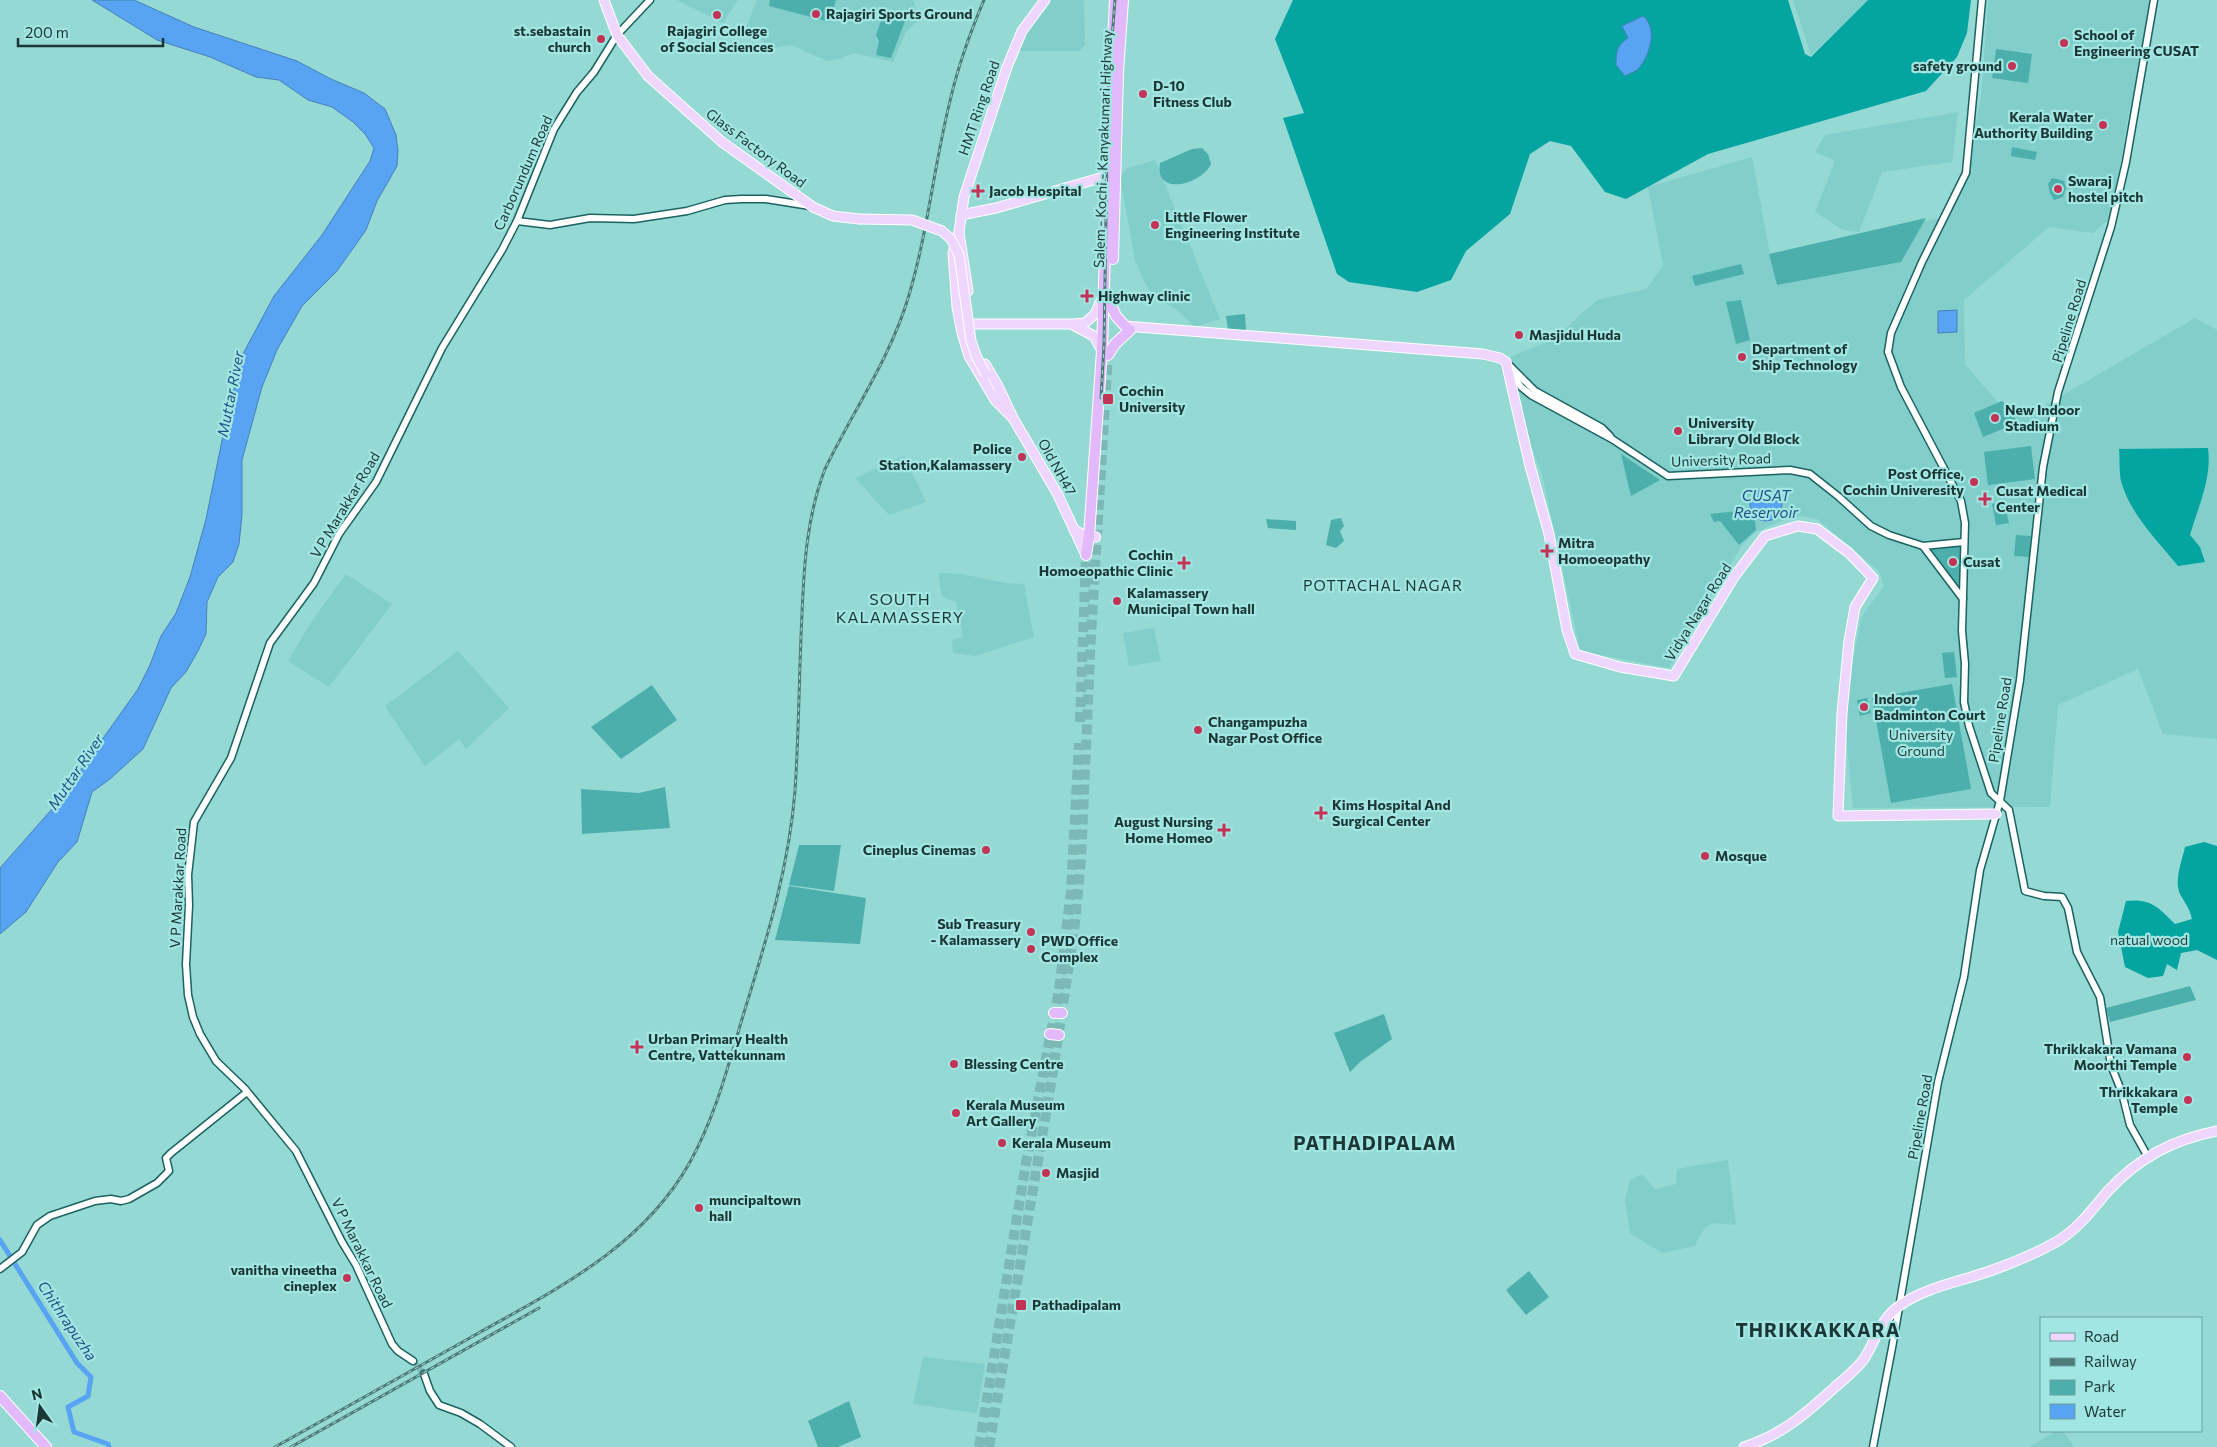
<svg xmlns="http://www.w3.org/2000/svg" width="2217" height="1447" viewBox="0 0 2217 1447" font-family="Commissioner,sans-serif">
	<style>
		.built { fill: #81ceca }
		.green { fill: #4cafab }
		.forest { fill: #04a4a0 }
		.water { fill: #58a3f2; stroke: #4582b9 }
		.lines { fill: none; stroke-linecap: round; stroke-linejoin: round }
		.canal { stroke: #58a3f2; stroke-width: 5 }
		.minor-tunnel { stroke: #7cb8b5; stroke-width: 6; stroke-dasharray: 6 3; stroke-linecap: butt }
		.highway-tunnel { stroke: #7cb8b5; stroke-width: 10; stroke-dasharray: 10 5; stroke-linecap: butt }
		.minor-casing { stroke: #1b6360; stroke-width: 9 }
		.major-casing { stroke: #fff; stroke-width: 11 }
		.highway-casing { stroke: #fff; stroke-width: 12 }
		.minor { stroke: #fff; stroke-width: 6 }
		.major { stroke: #eed6fd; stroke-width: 9 }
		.highway { stroke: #e2bafc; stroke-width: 10 }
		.rail-casing { stroke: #4e7b79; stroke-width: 3 }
		.rail { stroke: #a2e6e3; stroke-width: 1; stroke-dasharray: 4; stroke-linecap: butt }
		.major-bridge-casing { stroke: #fff; stroke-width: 11; stroke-linecap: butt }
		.major-bridge { stroke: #eed6fd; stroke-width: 9 }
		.poi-dot { fill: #c33356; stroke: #a2e6e3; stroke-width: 2 }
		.labels { text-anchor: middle; stroke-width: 4.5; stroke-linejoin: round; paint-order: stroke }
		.poi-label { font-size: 14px; font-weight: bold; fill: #1a3635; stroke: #a2e6e3; text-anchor: start }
		.street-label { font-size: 14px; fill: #1a3635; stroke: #a2e6e3 }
		.park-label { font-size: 14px; fill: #24403e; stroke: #a2e6e3 }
		.water-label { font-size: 15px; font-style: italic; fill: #1e5185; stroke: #a2e6e3 }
		.neighbourhood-label { font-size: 15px; letter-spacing: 1px; fill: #1a3635; stroke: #a2e6e3 }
		.quarter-label { font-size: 16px; letter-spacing: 1px; fill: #1a3635; stroke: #a2e6e3 }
		.district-label { font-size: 19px; font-weight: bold; letter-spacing: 1px; fill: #1a3635; stroke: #a2e6e3 }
	</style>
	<rect width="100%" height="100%" fill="#95d9d5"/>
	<g class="built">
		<polygon points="677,0 738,0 723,23"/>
		<polygon points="757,0 914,0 918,20 906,32 893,62 854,53 840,59 827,61 791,45 773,48 745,30"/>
		<polygon points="1051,0 1084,0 1085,45 1079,51 1019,51 1026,33"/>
		<polygon points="1793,0 1868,0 1811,55"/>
		<polygon points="1988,0 2154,0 2128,118 2118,177 2114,215 2093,233 2049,227 1964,300 1965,364 2000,405 2032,413 2195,318 2217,330 2217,739 2163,734 2138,669 2058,705 2050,807 1853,808 1843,706 1862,616 1884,586 1879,571 1817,519 1800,516 1781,521 1754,533 1741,547 1669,668 1580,651 1542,474 1498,362 1554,339 1597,300 1646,289 1663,266 1648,187 1752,157 1770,254 1944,217 1967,171 1981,96"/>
		<polygon points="1958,112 1952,162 1882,172 1859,232 1843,230 1815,212 1835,161 1815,152 1825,135"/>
		<polygon points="1155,160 1220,319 1195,327 1175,308 1162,302 1147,287 1135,260 1120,176 1128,168"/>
		<polygon points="904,456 926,502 889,515 855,478"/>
		<polygon points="938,573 962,574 1005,583 1024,584 1034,637 975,656 953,653 952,640 963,637 956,602 949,600 942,596"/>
		<polygon points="346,574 392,604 329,687 288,661 310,624"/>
		<polygon points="1154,628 1161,661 1129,666 1123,633"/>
		<polygon points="458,651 509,708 466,749 459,739 425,766 385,706"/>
		<polygon points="1728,1160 1736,1225 1714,1223 1705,1227 1695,1246 1662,1253 1630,1233 1625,1201 1630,1180 1642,1174 1655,1189 1676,1184 1677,1169"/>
		<polygon points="923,1357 985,1364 977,1413 913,1404"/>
		<polygon points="2056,1431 2063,1431 2074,1447 2030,1447"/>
	</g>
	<g class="green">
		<polygon points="770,0 836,0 830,22 769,6"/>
		<polygon points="885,9 907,16 891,58 876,55 879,41 876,35"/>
		<polygon points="1996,49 2032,54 2028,83 1992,78"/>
		<polygon points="2012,147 2037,152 2035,160 2011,156"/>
		<path d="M 1202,148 L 1208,154 L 1211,164 C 1201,185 1154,197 1160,163 L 1192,149 Z"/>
		<polygon points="2052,178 2064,181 2066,188 2063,197 2054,200 2050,193 2048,184"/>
		<polygon points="1926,218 1901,262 1777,285 1769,254"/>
		<polygon points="1741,264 1744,274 1695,286 1692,276"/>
		<polygon points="1741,300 1750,340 1736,344 1726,302"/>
		<polygon points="1245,314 1246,331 1228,330 1226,316"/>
		<polygon points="2002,401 2012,410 2017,423 1983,437 1974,413"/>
		<polygon points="2031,446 2035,479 1988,485 1984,452"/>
		<polygon points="1621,454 1660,480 1631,496"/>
		<polygon points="2004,502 2009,523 1996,525 1992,504"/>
		<polygon points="1746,510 1749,516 1755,519 1756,530 1739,545 1720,521 1714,522 1710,514"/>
		<polygon points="1341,518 1344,526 1340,531 1344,541 1336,548 1326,545 1331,520"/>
		<polygon points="1266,519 1296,521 1296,530 1268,528"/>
		<polygon points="2016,535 2031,536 2029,557 2014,556"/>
		<polygon points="1960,545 1960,588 1930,548"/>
		<polygon points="1954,652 1957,677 1945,678 1942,653"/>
		<polygon points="1952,684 1971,789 1891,803 1872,698"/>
		<polygon points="652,685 677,720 621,759 591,727"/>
		<polygon points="1867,698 1871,713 1860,716 1857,700"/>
		<polygon points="665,787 670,828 582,834 581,789 639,793"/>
		<polygon points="799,845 841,845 834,891 789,885"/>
		<polygon points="789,886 866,898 860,944 775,940"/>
		<polygon points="2190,986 2196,1000 2110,1022 2106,1008"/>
		<polygon points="1384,1014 1392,1039 1360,1062 1350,1072 1334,1033"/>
		<polygon points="1529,1271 1549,1297 1526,1315 1506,1290"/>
		<polygon points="849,1401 861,1437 838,1447 818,1447 808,1421"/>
	</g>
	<g class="forest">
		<polygon points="1293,0 1788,0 1805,54 1811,57 1868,0 1971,0 1967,33 1957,57 1926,91 1708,154 1626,199 1605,192 1571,146 1550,141 1530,154 1510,214 1466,251 1451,280 1417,292 1349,282 1337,274 1283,118 1304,113 1275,39"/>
		<path d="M 2208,448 C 2212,479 2198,507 2190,535 L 2200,547 L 2205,562 L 2178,566 C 2157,540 2130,514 2121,481 C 2119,471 2120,459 2119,449 Z"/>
		<path d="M 2204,842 L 2217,846 L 2217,960 L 2197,950 L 2181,953 L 2177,970 L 2167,964 L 2163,976 L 2148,978 L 2125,967 L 2118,932 L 2126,901 C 2151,898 2159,908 2175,924 L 2192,919 C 2190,909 2185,903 2180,894 C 2174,880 2182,861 2185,847 Z"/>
	</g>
	<g class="water">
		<polygon points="92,0 134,0 194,27 297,61 331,79 364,93 385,109 396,135 398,151 397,166 377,201 366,230 337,271 302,306 277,350 262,387 242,460 242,515 239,544 233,562 218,577 207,602 206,634 198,651 186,672 171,688 143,749 110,779 92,792 77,842 58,862 26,912 0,934 0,868 67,792 82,768 138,689 150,665 161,636 176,613 190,577 206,519 228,411 244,352 274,296 322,235 370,161 374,148 365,134 353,122 332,107 308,100 279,80 256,77 210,57 157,40"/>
		<path d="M 1643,16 C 1658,28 1650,55 1639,68 C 1636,72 1630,73 1625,76 L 1616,65 C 1616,52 1617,45 1628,38 L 1622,26 Z"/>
		<polygon points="1957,310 1957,332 1938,333 1938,311"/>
		<circle cx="1766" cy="505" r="16"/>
	</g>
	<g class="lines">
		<polyline class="canal" points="0,1240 77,1363 91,1377 88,1396 68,1407 74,1432 108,1444 109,1447"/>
		<polyline class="minor-tunnel" points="413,1361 424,1374"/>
		<g class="highway-tunnel">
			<polyline points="1080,722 1086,555"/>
			<polyline points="979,1447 1026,1163 1059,990 1071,891 1079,743"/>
			<polyline points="989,1447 1050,1090 1074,932 1081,861 1091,634 1108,355"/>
		</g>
		<g class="minor-casing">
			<g id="minor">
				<polyline points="1982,0 1966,173 1922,262 1891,333 1888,352 1901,387 1961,501 1965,523 1962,631 1965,664 1964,702 1969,726 1991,793 2009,810 2025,891 2044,896 2062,897 2068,908 2077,952 2100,997 2111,1065 2122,1093 2130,1125 2148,1157"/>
				<polyline points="517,221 550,225 590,218 634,219 687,211 725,200 741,199 766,199 810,206"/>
				<polyline points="1506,362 1535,391 1602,428 1610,436"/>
				<polyline points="1511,371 1521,387 1531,395 1612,439 1668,476 1790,470 1810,474 1839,497 1871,526 1889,535 1923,546 1964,542"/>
				<polyline points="1923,546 1963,599"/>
				<polyline points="0,1269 22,1252 37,1225 50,1216 95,1201 111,1199 121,1201 129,1199 157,1183 169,1171 166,1158 171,1153 247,1092"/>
				<polyline points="413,1361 398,1351 392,1344 356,1265 342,1242 296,1151 245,1089 216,1061 200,1034 193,1017 188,995 186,964 189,905 188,875 194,822 231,758 270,643 314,583 339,534 376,482 442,348 502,250 517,221 554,129 577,92 594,72 617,35 650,0"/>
				<polyline points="424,1374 430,1391 439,1405 461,1413 480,1424 511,1447"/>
				<polyline points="1873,1447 1892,1348 1938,1082 1964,977 1980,870 2000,801 2020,680 2043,467 2058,392 2111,227 2126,162 2154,0"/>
			</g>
		</g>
		<g class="major-casing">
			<g id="major">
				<polyline points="604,0 617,35 648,76 722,142 813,207 833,216 859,219"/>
				<polyline points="961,215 996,208 1107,176"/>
				<polyline points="959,233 968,291"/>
				<polyline points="963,324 1071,324 1094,336 1102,351"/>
				<polyline points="1073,324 1085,323 1095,314 1103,296"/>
				<polyline points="1125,326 1483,354 1500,358 1506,362"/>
				<polyline points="1506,362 1530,466 1549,534 1567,630 1575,654 1620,667 1674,676 1734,577 1765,536 1798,526 1817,529 1849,553 1873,578 1855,607 1849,641 1842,713 1838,816 1996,814"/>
				<polyline points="985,364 998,386 1013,418 1057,493 1086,555"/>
				<polyline points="1013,418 995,400 969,356 962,333 957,307 953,253 959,232 964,197 1007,67 1022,31 1045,0"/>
				<polyline points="1074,530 1084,535 1096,537"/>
				<path d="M 1744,1447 C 1782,1435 1805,1414 1834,1388 C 1844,1379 1856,1370 1864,1359 C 1876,1340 1880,1320 1899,1306 C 1924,1288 1958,1282 1987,1272 C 2010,1264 2035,1254 2056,1242 C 2077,1230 2092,1210 2107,1192 C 2138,1158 2172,1140 2217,1131"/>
			</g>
		</g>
		<g class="highway-casing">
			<g id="highway">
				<polyline points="1113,259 1118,72 1123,0"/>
				<polyline points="1110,303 1116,316 1125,326"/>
				<polyline points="1108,355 1115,344 1130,330"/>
				<polyline points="1086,555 1089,536 1102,351 1108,148 1115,0"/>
				<polyline points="1054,1013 1062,1013"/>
				<polyline points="1050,1034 1059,1035"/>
				<polyline points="0,1396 46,1447"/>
			</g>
		</g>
		<use href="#minor" class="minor"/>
		<use href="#major" class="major"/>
		<use href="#highway" class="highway"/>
		<g class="rail-casing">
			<g id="rail">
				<polyline points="1101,398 1104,345 1108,89 1115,0"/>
				<path d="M 275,1447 C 339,1411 404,1375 468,1339 C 552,1291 641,1250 690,1162 C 717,1114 730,1058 746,1006 C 768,935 789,866 795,791 C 799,732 799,673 802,614 C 804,564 807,516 825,469 C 853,411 891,357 909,295 C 928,231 934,165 950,101 C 958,66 970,33 984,0"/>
				<polyline points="291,1447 539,1308"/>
			</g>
		</g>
		<use href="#rail" class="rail"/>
		<g class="major-bridge-casing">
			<polyline id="major-bridge" points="859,219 912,220 942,231 951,239 959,255 971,341 977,358 986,374"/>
		</g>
		<use href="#major-bridge" class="major-bridge"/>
	</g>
	<g class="poi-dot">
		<circle cx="816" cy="14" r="5"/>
		<circle cx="717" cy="15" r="5"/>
		<circle cx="601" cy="39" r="5"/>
		<circle cx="2064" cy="43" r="5"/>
		<circle cx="2012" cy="66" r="5"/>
		<circle cx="1143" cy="94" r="5"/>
		<circle cx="2103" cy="125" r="5"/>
		<circle cx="2058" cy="189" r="5"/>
		<path d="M975.5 183.5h5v5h5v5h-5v5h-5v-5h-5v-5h5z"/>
		<circle cx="1155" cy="225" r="5"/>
		<path d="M1084.5 288.5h5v5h5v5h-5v5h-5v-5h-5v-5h5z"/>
		<circle cx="1519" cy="335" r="5"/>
		<circle cx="1742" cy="357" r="5"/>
		<rect x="1102" y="393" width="12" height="12" rx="2.5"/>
		<circle cx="1995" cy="418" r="5"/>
		<circle cx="1678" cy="431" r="5"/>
		<circle cx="1022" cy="457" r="5"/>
		<circle cx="1974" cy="482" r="5"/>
		<path d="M1982.5 491.5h5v5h5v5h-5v5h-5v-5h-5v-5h5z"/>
		<path d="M1544.5 543.5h5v5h5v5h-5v5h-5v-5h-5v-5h5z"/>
		<circle cx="1953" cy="562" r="5"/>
		<path d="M1181.5 555.5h5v5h5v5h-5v5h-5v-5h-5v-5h5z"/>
		<circle cx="1117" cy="601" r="5"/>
		<circle cx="1864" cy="707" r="5"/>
		<circle cx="1198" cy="730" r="5"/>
		<path d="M1318.5 805.5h5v5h5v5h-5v5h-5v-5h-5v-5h5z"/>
		<path d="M1221.5 822.5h5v5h5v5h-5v5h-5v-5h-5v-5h5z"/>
		<circle cx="986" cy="850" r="5"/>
		<circle cx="1705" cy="856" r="5"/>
		<circle cx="1031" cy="932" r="5"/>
		<circle cx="1031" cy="949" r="5"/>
		<path d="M634.5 1039.5h5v5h5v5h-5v5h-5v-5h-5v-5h5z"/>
		<circle cx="2187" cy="1057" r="5"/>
		<circle cx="954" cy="1064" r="5"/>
		<circle cx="2188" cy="1100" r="5"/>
		<circle cx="956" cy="1113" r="5"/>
		<circle cx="1002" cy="1143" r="5"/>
		<circle cx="1046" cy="1173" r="5"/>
		<circle cx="699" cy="1208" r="5"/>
		<circle cx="347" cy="1278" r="5"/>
		<rect x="1015" y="1299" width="12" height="12" rx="2.5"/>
	</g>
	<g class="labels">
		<g class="poi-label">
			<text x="826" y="19">Rajagiri Sports Ground</text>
			<text x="591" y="36" text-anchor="end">st.sebastain<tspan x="591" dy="16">church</tspan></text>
			<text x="717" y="36" text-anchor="middle">Rajagiri College<tspan x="717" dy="16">of Social Sciences</tspan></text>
			<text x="2074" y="40">School of<tspan x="2074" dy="16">Engineering CUSAT</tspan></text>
			<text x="2002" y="71" text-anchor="end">safety ground</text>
			<text x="1153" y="91">D-10<tspan x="1153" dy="16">Fitness Club</tspan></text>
			<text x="2093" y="122" text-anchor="end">Kerala Water<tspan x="2093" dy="16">Authority Building</tspan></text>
			<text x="2068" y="186">Swaraj<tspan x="2068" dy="16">hostel pitch</tspan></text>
			<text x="989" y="196">Jacob Hospital</text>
			<text x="1165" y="222">Little Flower<tspan x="1165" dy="16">Engineering Institute</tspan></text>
			<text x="1098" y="301">Highway clinic</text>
			<text x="1529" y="340">Masjidul Huda</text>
			<text x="1752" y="354">Department of<tspan x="1752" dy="16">Ship Technology</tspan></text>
			<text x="1119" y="396">Cochin<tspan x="1119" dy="16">University</tspan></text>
			<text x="2005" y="415">New Indoor<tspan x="2005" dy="16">Stadium</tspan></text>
			<text x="1688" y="428">University<tspan x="1688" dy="16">Library Old Block</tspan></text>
			<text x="1012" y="454" text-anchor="end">Police<tspan x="1012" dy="16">Station,Kalamassery</tspan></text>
			<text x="1964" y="479" text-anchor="end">Post Office,<tspan x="1964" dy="16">Cochin Univeresity</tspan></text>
			<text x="1996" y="496">Cusat Medical<tspan x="1996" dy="16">Center</tspan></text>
			<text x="1558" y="548">Mitra<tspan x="1558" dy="16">Homoeopathy</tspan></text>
			<text x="1173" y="560" text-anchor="end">Cochin<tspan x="1173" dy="16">Homoeopathic Clinic</tspan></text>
			<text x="1963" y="567">Cusat</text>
			<text x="1127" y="598">Kalamassery<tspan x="1127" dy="16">Municipal Town hall</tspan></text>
			<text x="1874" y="704">Indoor<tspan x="1874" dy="16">Badminton Court</tspan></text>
			<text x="1208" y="727">Changampuzha<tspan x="1208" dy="16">Nagar Post Office</tspan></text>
			<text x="1332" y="810">Kims Hospital And<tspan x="1332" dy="16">Surgical Center</tspan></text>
			<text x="1213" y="827" text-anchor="end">August Nursing<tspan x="1213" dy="16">Home Homeo</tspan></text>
			<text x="976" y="855" text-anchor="end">Cineplus Cinemas</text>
			<text x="1715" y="861">Mosque</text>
			<text x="1021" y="929" text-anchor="end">Sub Treasury<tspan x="1021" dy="16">- Kalamassery</tspan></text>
			<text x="1041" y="946">PWD Office<tspan x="1041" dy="16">Complex</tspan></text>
			<text x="648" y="1044">Urban Primary Health<tspan x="648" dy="16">Centre, Vattekunnam</tspan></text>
			<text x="2177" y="1054" text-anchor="end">Thrikkakara Vamana<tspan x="2177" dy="16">Moorthi Temple</tspan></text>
			<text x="964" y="1069">Blessing Centre</text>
			<text x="2178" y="1097" text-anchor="end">Thrikkakara<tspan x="2178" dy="16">Temple</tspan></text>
			<text x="966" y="1110">Kerala Museum<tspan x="966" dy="16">Art Gallery</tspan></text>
			<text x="1012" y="1148">Kerala Museum</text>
			<text x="1056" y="1178">Masjid</text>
			<text x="709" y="1205">muncipaltown<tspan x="709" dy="16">hall</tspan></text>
			<text x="337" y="1275" text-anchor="end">vanitha vineetha<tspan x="337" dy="16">cineplex</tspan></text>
			<text x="1032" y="1310">Pathadipalam</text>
		</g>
		<g class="street-label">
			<text transform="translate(979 108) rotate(-71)" y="5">HMT Ring Road</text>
			<text transform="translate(756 148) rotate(37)" y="5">Glass Factory Road</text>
			<text transform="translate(1103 149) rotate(-88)" y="5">Salem - Kochi - Kanyakumari Highway</text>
			<text transform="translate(523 173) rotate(-66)" y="5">Carborundum Road</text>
			<text transform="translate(2069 321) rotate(-73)" y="5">Pipeline Road</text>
			<text transform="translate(1721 460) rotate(-2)" y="5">University Road</text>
			<text transform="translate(1057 467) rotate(61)" y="5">Old NH47</text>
			<text transform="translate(345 505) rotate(-59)" y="5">V P Marakkar Road</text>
			<text transform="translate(1698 612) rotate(-58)" y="5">Vidya Nagar Road</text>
			<text transform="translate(2000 720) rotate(-81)" y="5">Pipeline Road</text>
			<text transform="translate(178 888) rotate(-87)" y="5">V P Marakkar Road</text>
			<text transform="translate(1920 1117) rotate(-80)" y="5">Pipeline Road</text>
			<text transform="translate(362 1253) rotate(64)" y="5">V P Marakkar Road</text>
		</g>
		<g class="park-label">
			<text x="1921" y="740">University<tspan x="1921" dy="16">Ground</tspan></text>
			<text x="2149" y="945">natual wood</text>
		</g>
		<g class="water-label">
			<text transform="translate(231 394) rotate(-79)" y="5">Muttar River</text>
			<text x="1766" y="501">CUSAT<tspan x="1766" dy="17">Reservoir</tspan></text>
			<text transform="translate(76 772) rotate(-56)" y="5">Muttar River</text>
			<text transform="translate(67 1321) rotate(56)" y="5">Chithrapuzha</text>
		</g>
		<g class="neighbourhood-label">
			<text x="1383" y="591">POTTACHAL NAGAR</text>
		</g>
		<g class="quarter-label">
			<text x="900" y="605">SOUTH<tspan x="900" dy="18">KALAMASSERY</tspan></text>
		</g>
		<g class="district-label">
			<text x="1375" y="1150">PATHADIPALAM</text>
			<text x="1818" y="1337">THRIKKAKKARA</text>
		</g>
	</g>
	<rect x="2040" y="1317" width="162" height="115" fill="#a2e6e3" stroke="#6ca09d"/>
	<rect x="2050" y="1333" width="25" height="8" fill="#eed6fd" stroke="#6ca09d"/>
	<text x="2084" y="1342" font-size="15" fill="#1a3635">Road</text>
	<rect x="2050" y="1358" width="25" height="8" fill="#4e7b79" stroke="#6ca09d"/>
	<text x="2084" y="1367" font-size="15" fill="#1a3635">Railway</text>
	<rect x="2050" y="1380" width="25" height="15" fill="#4cafab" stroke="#6ca09d"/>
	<text x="2084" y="1392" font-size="15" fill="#1a3635">Park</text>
	<rect x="2050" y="1404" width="25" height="15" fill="#58a3f2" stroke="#6ca09d"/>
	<text x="2084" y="1417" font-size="15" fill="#1a3635">Water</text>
	<g transform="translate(40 1407) rotate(346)" stroke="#a2e6e3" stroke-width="4" paint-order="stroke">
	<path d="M0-4L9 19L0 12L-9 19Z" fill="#1a3635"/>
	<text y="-8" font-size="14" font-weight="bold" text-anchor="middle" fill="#1a3635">N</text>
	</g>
	<path d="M18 38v8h145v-8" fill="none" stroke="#1a3635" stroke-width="2.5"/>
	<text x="25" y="38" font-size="15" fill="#1a3635" stroke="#a2e6e3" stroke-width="4" paint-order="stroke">200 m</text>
</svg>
